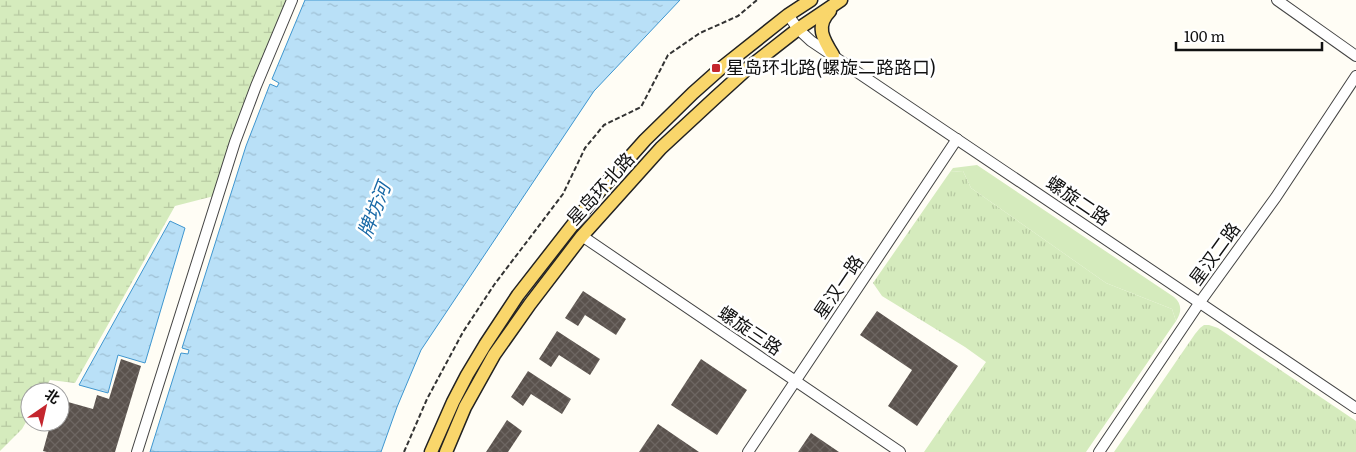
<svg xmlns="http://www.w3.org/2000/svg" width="1356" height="452" viewBox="0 0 1356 452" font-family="Literata,'Noto Sans SC',serif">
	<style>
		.grass { fill: url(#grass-tufts) }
		.wetland { fill: url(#wetland-marsh) }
		.park { fill: #d5ebbd }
		.water { fill: url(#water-ripples); stroke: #3f96cf }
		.building { fill: url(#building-cross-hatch) }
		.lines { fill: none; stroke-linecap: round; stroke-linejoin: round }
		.minor-casing { stroke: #444; stroke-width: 12 }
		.major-casing { stroke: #222; stroke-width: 15 }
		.path { stroke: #333; stroke-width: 2; stroke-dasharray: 5 2.5; stroke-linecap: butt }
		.minor { stroke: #fff; stroke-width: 10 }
		.major { stroke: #f9d66b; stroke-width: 12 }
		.poi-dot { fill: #c4262e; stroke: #fff; stroke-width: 2 }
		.labels { text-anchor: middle; stroke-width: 5; stroke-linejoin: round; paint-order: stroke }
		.poi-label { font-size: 18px; fill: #111; stroke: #fff; text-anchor: start }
		.street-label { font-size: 18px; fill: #111; stroke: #fff }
		.water-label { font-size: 19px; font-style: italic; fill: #1768a6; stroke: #fff }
	</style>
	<defs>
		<pattern id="grass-tufts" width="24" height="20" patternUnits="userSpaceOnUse" patternTransform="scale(1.25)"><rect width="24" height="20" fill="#d5ebbd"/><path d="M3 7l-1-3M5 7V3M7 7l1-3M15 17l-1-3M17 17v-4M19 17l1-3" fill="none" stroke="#b6c8a1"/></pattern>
		<pattern id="wetland-marsh" width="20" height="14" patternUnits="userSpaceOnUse" patternTransform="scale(1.25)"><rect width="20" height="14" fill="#d5ebbd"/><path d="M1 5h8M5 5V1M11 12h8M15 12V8" fill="none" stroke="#b6c8a1"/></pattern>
		<pattern id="water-ripples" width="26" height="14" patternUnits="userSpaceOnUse" patternTransform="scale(1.25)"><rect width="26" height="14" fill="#b9e0f7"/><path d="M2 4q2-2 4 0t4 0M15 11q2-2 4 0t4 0" fill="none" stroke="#9ebfd3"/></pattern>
		<pattern id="building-cross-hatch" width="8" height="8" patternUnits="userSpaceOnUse" patternTransform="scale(1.25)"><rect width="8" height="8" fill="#5a524d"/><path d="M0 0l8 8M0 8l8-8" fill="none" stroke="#6d6662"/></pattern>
	</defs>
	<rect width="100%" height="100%" fill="#fffdf5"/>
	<g class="grass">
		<polygon points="963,171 971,188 1106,283 1172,309 1176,321 1086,452 924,452 986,362 965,347 882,296 873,283 950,172"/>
		<polygon points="1204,325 1209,325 1218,328 1356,421 1356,452 1114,452 1195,334 1200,328"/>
	</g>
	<polygon class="wetland" points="0,0 289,0 214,196 175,206 75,383 50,380 43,392 30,392 30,415 22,429 0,451"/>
	<path class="park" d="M 977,165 L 1174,297 C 1182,304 1182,312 1176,321 L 1172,309 L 1106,283 L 971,188 L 963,171 L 950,172 L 953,168 Z"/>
	<g class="water">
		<polygon points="305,0 680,0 594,91 421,350 397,407 381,452 150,452 181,353 188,354 189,350 182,348 246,146 270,84 277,87 279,83 272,79"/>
		<polygon points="170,221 185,228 145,363 118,355 108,393 79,385"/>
	</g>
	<g class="building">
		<polygon points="583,291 626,319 616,335 585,315 578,326 565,318"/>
		<polygon points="877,311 958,366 917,426 888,406 912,370 860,335"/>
		<polygon points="557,331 600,359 590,375 559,355 551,367 539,359"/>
		<polygon points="121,359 141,366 115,452 47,452 43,451 51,422 60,422 60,406 68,402 93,409 97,395 109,399"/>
		<polygon points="701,359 747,390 717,435 671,405"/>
		<polygon points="528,371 571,399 562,414 531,394 523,406 511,397"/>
		<polygon points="507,420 522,431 508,452 486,452"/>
		<polygon points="658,424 699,452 639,452"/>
		<polygon points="811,433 839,452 798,452"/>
	</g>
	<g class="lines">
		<g class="minor-casing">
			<g id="minor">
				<polyline points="1277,0 1356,56"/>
				<polyline points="788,15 798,29 811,41 1356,408"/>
				<polyline points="582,236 900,452"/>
				<polyline points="137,452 235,142 256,86 292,0"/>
				<polyline points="748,452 957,139"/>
				<polyline points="1099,452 1200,302 1276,197 1356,76"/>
			</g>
		</g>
		<g class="major-casing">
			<g id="major">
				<path d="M 830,11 C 815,26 823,39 833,55"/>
				<polyline points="431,452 453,402 467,375 485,345 518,295 596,195 645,140 693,93 720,69 788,15 811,0"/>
				<polyline points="446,452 465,407 494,355 530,304 582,236 661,148 715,98 747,69 798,29 841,0"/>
			</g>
		</g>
		<polyline class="path" points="404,452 427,399 463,332 494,285 563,194 585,148 604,125 641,107 668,55 700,33 738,16 757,0"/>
		<use href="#minor" class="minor"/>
		<use href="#major" class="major"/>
	</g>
	<rect class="poi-dot" x="711" y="63" width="10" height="10" rx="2.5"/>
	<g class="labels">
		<g class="poi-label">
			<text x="726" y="74">星岛环北路(螺旋二路路口)</text>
		</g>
		<g class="street-label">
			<text transform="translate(601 189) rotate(-48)" y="6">星岛环北路</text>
			<text transform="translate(1078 201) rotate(34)" y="6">螺旋二路</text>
			<text transform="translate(1215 254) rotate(-54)" y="6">星汉二路</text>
			<text transform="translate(839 287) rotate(-56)" y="6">星汉一路</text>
			<text transform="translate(750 331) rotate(34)" y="6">螺旋三路</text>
		</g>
		<g class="water-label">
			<text transform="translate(374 210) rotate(-69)" y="7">牌坊河</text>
		</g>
	</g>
	<g transform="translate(45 407) rotate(34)"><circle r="24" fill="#ffffff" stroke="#a0a0a0"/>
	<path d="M0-4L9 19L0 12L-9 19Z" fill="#c4262e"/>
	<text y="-8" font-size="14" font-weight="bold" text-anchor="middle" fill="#111111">北</text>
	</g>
	<path d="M1176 42v8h146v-8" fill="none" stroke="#111111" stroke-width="2.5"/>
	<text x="1184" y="42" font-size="15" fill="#111111" stroke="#ffffff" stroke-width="4" paint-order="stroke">100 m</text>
</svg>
